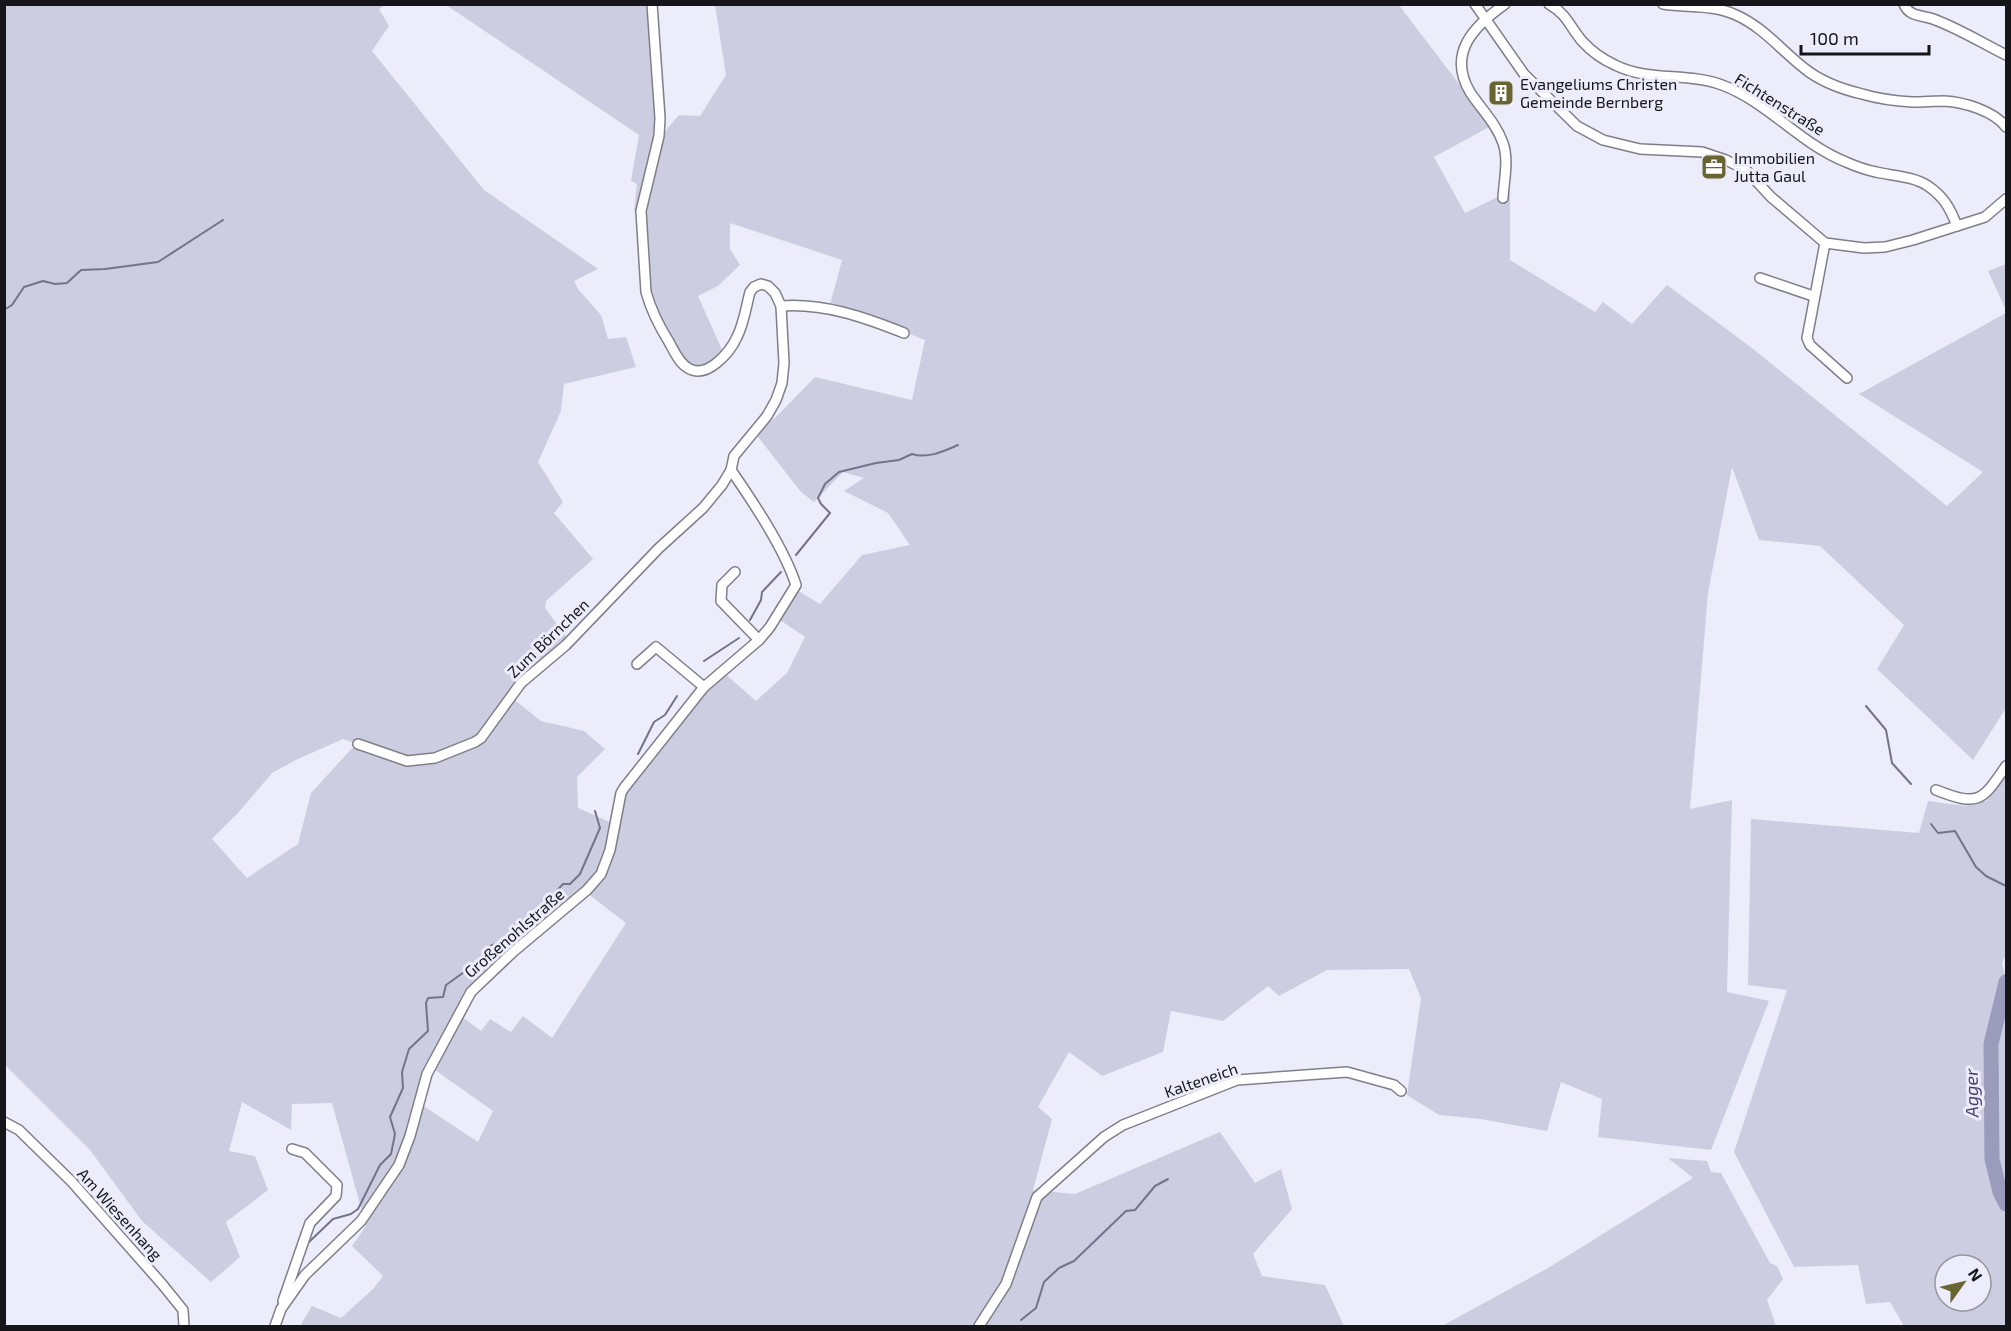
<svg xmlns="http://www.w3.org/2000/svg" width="2011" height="1331" viewBox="0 0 2011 1331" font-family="'Exo 2',sans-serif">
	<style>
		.green { fill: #cdcde1; fill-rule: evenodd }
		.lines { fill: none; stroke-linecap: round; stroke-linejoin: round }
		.stream { stroke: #73738b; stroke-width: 2 }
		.river { stroke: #9b9bbc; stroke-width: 15 }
		.minor-casing { stroke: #7f7f8b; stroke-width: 12 }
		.minor { stroke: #fff; stroke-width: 9 }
		.labels { text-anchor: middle; stroke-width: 6; stroke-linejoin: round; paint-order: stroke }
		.poi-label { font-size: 16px; fill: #16161a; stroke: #ececfa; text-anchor: start }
		.street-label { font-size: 16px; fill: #16161a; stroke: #ececfa }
		.water-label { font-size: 18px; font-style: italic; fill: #454271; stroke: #ececfa }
	</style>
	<rect width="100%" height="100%" fill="#ececfa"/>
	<g class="green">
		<path d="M 4,5 L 385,5 L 379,9 L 389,26 L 372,51 L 484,190 L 598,269 L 574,281 L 578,289 L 601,315 L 608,339 L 626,337 L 636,367 L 564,384 L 561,411 L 538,462 L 563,502 L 554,513 L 593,559 L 546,601 L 545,608 L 568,639 L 536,668 L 481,737 L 430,755 L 394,756 L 343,739 L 298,759 L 272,773 L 239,812 L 212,839 L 247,878 L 298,844 L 311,793 L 355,745 L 393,758 L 431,758 L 483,739 L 512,698 L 541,721 L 584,731 L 605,749 L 577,777 L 578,808 L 612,823 L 621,794 L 705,688 L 723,672 L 756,701 L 787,673 L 805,637 L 777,618 L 795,589 L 820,604 L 862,555 L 910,545 L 888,513 L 844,491 L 864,478 L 843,472 L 814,502 L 801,492 L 755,433 L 775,418 L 815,377 L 912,400 L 925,340 L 874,320 L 830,305 L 842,260 L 730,223 L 730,249 L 740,265 L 718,286 L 698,296 L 723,352 L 706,366 L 698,367 L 687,362 L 658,319 L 649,293 L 644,213 L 660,143 L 667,129 L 679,115 L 700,116 L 726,75 L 715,5 L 1399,5 L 1491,126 L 1434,157 L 1465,213 L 1510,191 L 1510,260 L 1595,312 L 1603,302 L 1632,324 L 1667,285 L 1752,348 L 1947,506 L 1983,472 L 1859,394 L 2006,313 L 2006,708 L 1973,760 L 1877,669 L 1904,625 L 1820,546 L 1759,540 L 1732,467 L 1708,593 L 1690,809 L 1732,800 L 1727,992 L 1769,1001 L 1711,1150 L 1598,1137 L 1602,1099 L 1561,1082 L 1547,1131 L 1481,1119 L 1439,1115 L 1407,1095 L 1421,998 L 1409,969 L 1327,970 L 1279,996 L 1268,986 L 1223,1021 L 1171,1011 L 1163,1052 L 1102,1076 L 1069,1052 L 1038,1107 L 1052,1119 L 1033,1190 L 1075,1194 L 1220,1132 L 1255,1183 L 1281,1169 L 1292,1209 L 1253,1254 L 1262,1276 L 1325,1285 L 1344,1326 L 300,1326 L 312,1306 L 341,1318 L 373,1289 L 383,1276 L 352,1246 L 366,1226 L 332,1103 L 292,1104 L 291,1130 L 242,1102 L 229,1151 L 255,1156 L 268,1190 L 226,1222 L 240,1257 L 211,1282 L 142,1221 L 90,1150 L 5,1065 ZM 587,893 L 626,923 L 552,1038 L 523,1016 L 511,1032 L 490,1019 L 481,1031 L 461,1016 L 473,993 ZM 435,1070 L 493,1111 L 478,1142 L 422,1105 L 430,1078 Z"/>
		<polygon points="446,5 651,5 658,117 638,212 634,211 637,184 631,181 639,135"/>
		<polygon points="2006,264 2006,310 1988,271"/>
		<path d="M 2006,776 L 2006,954 L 2002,963 L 2006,979 L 2006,1326 L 1904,1326 L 1890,1302 L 1866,1304 L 1858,1265 L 1794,1267 L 1734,1152 L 1787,990 L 1748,985 L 1751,819 L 1919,833 L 1928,801 L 1965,806 L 1986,801 ZM 1945,1265 L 1981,1265 L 1981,1301 L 1945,1301 Z"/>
		<polygon points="1668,1158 1707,1161 1711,1172 1721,1173 1770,1263 1777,1266 1783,1279 1767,1300 1776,1326 1442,1326 1548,1268 1693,1178"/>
	</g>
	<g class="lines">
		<g class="stream">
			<polyline points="4,310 12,305 24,287 43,281 55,284 67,283 81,270 105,269 158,262 223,220"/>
			<path d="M 796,555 L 830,513 L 821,504 L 818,498 L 825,484 L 839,472 L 876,463 L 899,460 L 912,454 C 928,459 944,451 958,445"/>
			<polyline points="750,620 761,600 762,592 781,572"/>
			<polyline points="704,661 739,638"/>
			<polyline points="1866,706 1886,730 1892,763 1911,784"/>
			<polyline points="638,754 654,722 665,715 677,696"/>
			<polyline points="1931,824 1938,833 1955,831 1976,867 1986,876 2006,886"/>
			<polyline points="308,1243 333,1219 351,1214 358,1209 380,1165 391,1154 395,1134 390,1117 403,1088 402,1072 409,1049 428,1031 426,1003 428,998 443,997 446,985 481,960 490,946 504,941 514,934 520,922 537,912 563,884 570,884 580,874 600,828 595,811"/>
			<polyline points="1021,1320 1036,1308 1044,1282 1059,1268 1074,1261 1126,1211 1135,1210 1155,1186 1168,1179"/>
		</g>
		<polyline class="river" points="2006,982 1991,1044 1992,1159 2000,1192 2006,1204"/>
		<g class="minor-casing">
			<g id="minor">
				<polyline points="1475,4 1524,74 1577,126 1603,140 1640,149 1702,152 1726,160 1746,170 1771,197 1825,243 1864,248 1885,247 1913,240 1985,217 2006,199"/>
				<path d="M 1549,4 C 1568,15 1569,26 1582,41 C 1591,51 1604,60 1615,65 C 1649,82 1687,72 1722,85 C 1768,102 1800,144 1846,162 C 1855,166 1866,170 1876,172 C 1893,176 1913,176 1928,186 C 1944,197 1950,208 1957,226"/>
				<path d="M 1663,4 C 1688,8 1712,4 1736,15 C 1763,27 1781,50 1804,68 C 1821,82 1841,89 1862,94 C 1879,99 1895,101 1912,102 C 1923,102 1934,101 1944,101 C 1964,102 1994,111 2006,127"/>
				<path d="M 1904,4 C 1909,17 1922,15 1933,19 C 1958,28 1982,43 2006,55"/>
				<path d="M 1503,198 C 1504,180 1509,160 1503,143 C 1496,123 1481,109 1470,92 C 1447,53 1474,26 1505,4"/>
				<polyline points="1825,243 1807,338 1810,345 1847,378"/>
				<polyline points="1760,278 1813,296"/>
				<path d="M 781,306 C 824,303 864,317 904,333"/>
				<polyline points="735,572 722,585 721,601 759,640"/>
				<polyline points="637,664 656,647 704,687"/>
				<path d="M 358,744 L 407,761 L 435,758 L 475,742 L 481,738 L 521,683 L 566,645 L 659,548 L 703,508 L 722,485 L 731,470 L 734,456 L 767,416 L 776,400 L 782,383 L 784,363 L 781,306 L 775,293 L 768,286 L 761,284 L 754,287 L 750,292 C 746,307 744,323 737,337 C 730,352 707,380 688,368 C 679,363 674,351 669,342 C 659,326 651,310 646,292 L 641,211 L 659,136 L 660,118 L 652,4"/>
				<path d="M 1936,790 C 1979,807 1982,801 2006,766"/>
				<polyline points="4,1122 19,1130 72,1182 162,1284 183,1310 184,1326"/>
				<polyline points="283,1301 310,1223 336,1196 337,1185 305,1153 292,1149"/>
				<path d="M 275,1326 L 281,1309 L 305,1275 L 361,1221 L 399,1165 L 410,1136 L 427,1074 L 471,992 L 513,952 L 587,890 L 601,874 L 610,850 L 621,793 L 624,788 L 704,687 L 759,640 L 770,627 L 796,585 C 784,548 753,502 731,470"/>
				<polyline points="979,1326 1006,1284 1037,1197 1104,1137 1123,1125 1237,1080 1347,1072 1394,1085 1401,1091"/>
			</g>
		</g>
		<use href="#minor" class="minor"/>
	</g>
	<defs>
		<g id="building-square" transform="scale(1.35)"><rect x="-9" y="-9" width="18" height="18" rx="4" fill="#686532" stroke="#ececfa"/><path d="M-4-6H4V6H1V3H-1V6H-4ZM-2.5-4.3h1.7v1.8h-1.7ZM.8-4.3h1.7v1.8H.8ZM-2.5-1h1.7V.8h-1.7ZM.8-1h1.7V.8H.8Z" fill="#fff"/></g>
		<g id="office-square" transform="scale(1.35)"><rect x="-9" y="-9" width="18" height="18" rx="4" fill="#686532" stroke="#ececfa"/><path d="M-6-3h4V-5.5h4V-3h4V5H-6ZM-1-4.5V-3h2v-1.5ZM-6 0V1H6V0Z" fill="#fff"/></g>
	</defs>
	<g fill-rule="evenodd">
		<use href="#building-square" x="1501" y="93"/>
		<use href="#office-square" x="1714" y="167"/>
	</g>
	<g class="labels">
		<g class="poi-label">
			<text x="1520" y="90">Evangeliums Christen<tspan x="1520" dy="18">Gemeinde Bernberg</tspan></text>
			<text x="1734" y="164">Immobilien<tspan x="1734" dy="18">Jutta Gaul</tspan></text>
		</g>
		<g class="street-label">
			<text transform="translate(1780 104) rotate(32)" y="6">Fichtenstraße</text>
			<text transform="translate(548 638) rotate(-44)" y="6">Zum Börnchen</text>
			<text transform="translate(514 933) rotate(-41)" y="6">Großenohlstraße</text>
			<text transform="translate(1201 1080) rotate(-19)" y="6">Kalteneich</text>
			<text transform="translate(120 1214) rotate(48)" y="6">Am Wiesenhang</text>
		</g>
		<g class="water-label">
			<text transform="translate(1972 1093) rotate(-91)" y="6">Agger</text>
		</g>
	</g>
	<rect width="2011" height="1331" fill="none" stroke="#16161a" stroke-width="12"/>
	<g transform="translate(1963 1283) rotate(56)"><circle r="28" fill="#ececfa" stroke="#9696a0" stroke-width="1.5"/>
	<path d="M0-4.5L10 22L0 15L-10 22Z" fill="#686532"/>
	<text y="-9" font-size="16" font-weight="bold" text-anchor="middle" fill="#16161a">N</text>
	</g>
	<path d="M1801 45v9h128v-9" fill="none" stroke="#16161a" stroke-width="3"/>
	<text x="1810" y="45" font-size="18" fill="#16161a" stroke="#ececfa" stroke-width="4.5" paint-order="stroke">100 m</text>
</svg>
